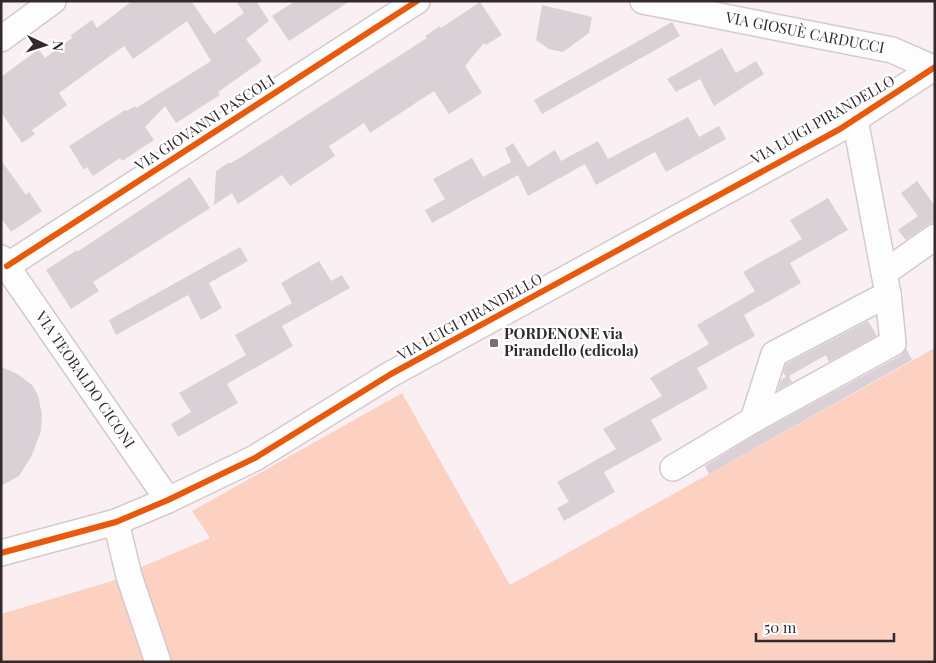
<svg xmlns="http://www.w3.org/2000/svg" width="936" height="663" viewBox="0 0 936 663" font-family="'Playfair Display',serif">
	<style>
		.grass { fill: #fcd1c2 }
		.building { fill: #dad1d6 }
		.lines { fill: none; stroke-linecap: round; stroke-linejoin: round }
		.minor-casing { stroke: #d4cacd; stroke-width: 28 }
		.minor { stroke: #fefdfd; stroke-width: 25 }
		.cycleway-casing { stroke: #fff; stroke-width: 9 }
		.cycleway { stroke: #e8590c; stroke-width: 6 }
		.poi-dot { fill: #796f72; stroke: #fff; stroke-width: 2 }
		.labels { text-anchor: middle; stroke-width: 4.5; stroke-linejoin: round; paint-order: stroke }
		.street-label { font-size: 15px; fill: #33292d; stroke: #fff }
		.poi-label { font-size: 15px; font-weight: bold; fill: #33292d; stroke: #fff; text-anchor: start }
	</style>
	<rect width="100%" height="100%" fill="#faf0f3"/>
	<polygon class="grass" points="935,348 935,662 1,662 1,614 129,576 139,568 210,538 192,511 402,393 510,585"/>
	<g class="building">
		<polygon points="132,1 191,1 214,34 244,13 236,1 256,1 269,21 246,39 262,61 218,92 220,95 176,123 165,106 145,127 154,140 122,161 120,158 93,176 87,167 84,170 69,146 125,110 127,111 135,106 136,108 211,61 187,21 133,59 124,46 59,93 67,105 32,130 35,134 22,143 1,112 1,77 39,49 45,58 72,38 71,35 92,20 97,28"/>
		<polygon points="295,1 350,1 289,41 272,16"/>
		<polygon points="480,2 502,35 486,45 484,43 465,66 482,93 449,114 434,91 370,133 364,123 329,146 335,156 290,186 282,175 238,204 232,193 214,205 216,171 228,163 231,163 246,154 427,38 425,36 440,26 441,28"/>
		<polygon points="542,5 592,17 589,33 563,52 549,49 536,40"/>
		<polygon points="672,22 680,36 542,114 534,100"/>
		<polygon points="722,48 736,73 756,61 764,74 714,106 700,79 676,92 667,79"/>
		<polygon points="688,117 699,137 719,126 726,139 666,172 655,152 596,185 585,164 528,196 518,175 432,223 425,210 445,199 433,179 472,158 483,177 511,162 505,148 513,143 528,167 555,150 561,161 598,141 608,159"/>
		<polygon points="1,160 26,195 29,192 42,211 11,232 1,218"/>
		<polygon points="190,177 210,208 93,282 99,291 71,309 46,270 77,250 77,252"/>
		<polygon points="917,181 935,206 935,222 927,225 906,240 898,230 918,216 901,193"/>
		<polygon points="828,198 848,230 790,263 801,283 744,315 755,336 697,368 708,388 651,420 662,440 604,472 615,492 564,521 557,508 569,502 557,482 616,449 603,429 662,396 650,378 709,344 697,325 755,291 743,272 802,239 790,220"/>
		<polygon points="240,247 248,261 209,283 222,308 201,320 188,295 116,335 109,320"/>
		<polygon points="319,261 331,281 342,275 350,288 282,326 293,346 227,384 238,403 178,437 171,424 191,412 179,393 246,355 235,335 292,303 281,283"/>
		<polygon points="868,321 877,336 829,362 826,355 789,376 792,382 778,390 781,380 786,377 783,372 786,364"/>
		<polygon points="906,348 912,360 709,474 705,466 760,432 900,356"/>
		<polygon points="1,367 16,373 32,385 38,395 42,415 41,431 32,455 19,476 1,486"/>
	</g>
	<g class="lines">
		<g class="minor-casing">
			<g id="minor">
				<path id="s1" d="M 643,1 L 892,50 L 933,68"/>
				<polyline points="1,39 53,1"/>
				<path id="s2" d="M 1,258 L 168,500"/>
				<polyline points="7,266 417,1"/>
				<polyline points="884,273 935,237"/>
				<polyline points="753,420 893,343 888,294"/>
				<polyline points="673,468 753,420 774,354 888,294 855,119"/>
				<polyline points="116,522 129,576 158,662"/>
				<polyline points="1,553 116,522 168,500 255,458 391,374 840,129 935,67"/>
			</g>
		</g>
		<use href="#minor" class="minor"/>
		<g class="cycleway-casing">
			<g id="cycleway">
				<polyline points="7,266 417,1"/>
				<polyline points="1,553 116,522 168,500 255,458 391,374 840,129 935,67"/>
			</g>
		</g>
		<use href="#cycleway" class="cycleway"/>
	</g>
	<rect class="poi-dot" x="489" y="338" width="10" height="10" rx="2.5"/>
	<g class="labels">
		<g class="street-label">
			<text dy="5" stroke="none"><textPath href="#s1" startOffset="165">VIA GIOSUÈ CARDUCCI</textPath></text>
			<text transform="translate(823 120) rotate(-30)" y="5">VIA LUIGI PIRANDELLO</text>
			<text transform="translate(205 123) rotate(-33)" y="5">VIA GIOVANNI PASCOLI</text>
			<text transform="translate(470 317) rotate(-29)" y="5">VIA LUIGI PIRANDELLO</text>
			<text dy="5" stroke="none"><textPath href="#s2" startOffset="148">VIA TEOBALDO CICONI</textPath></text>
		</g>
		<g class="poi-label">
			<text x="504" y="339">PORDENONE via<tspan x="504" dy="17">Pirandello (edicola)</tspan></text>
		</g>
	</g>
	<rect width="936" height="663" fill="none" stroke="#33292d" stroke-width="5"/>
	<g transform="translate(45 45) rotate(94)" stroke="#ffffff" stroke-width="4" paint-order="stroke">
	<path d="M0-4L9 19L0 12L-9 19Z" fill="#33292d"/>
	<text y="-8" font-size="14" font-weight="bold" text-anchor="middle" fill="#33292d">N</text>
	</g>
	<path d="M756 633v8h138v-8" fill="none" stroke="#33292d" stroke-width="2.5"/>
	<text x="764" y="633" font-size="15" fill="#33292d" stroke="#ffffff" stroke-width="4" paint-order="stroke">50 m</text>
</svg>
